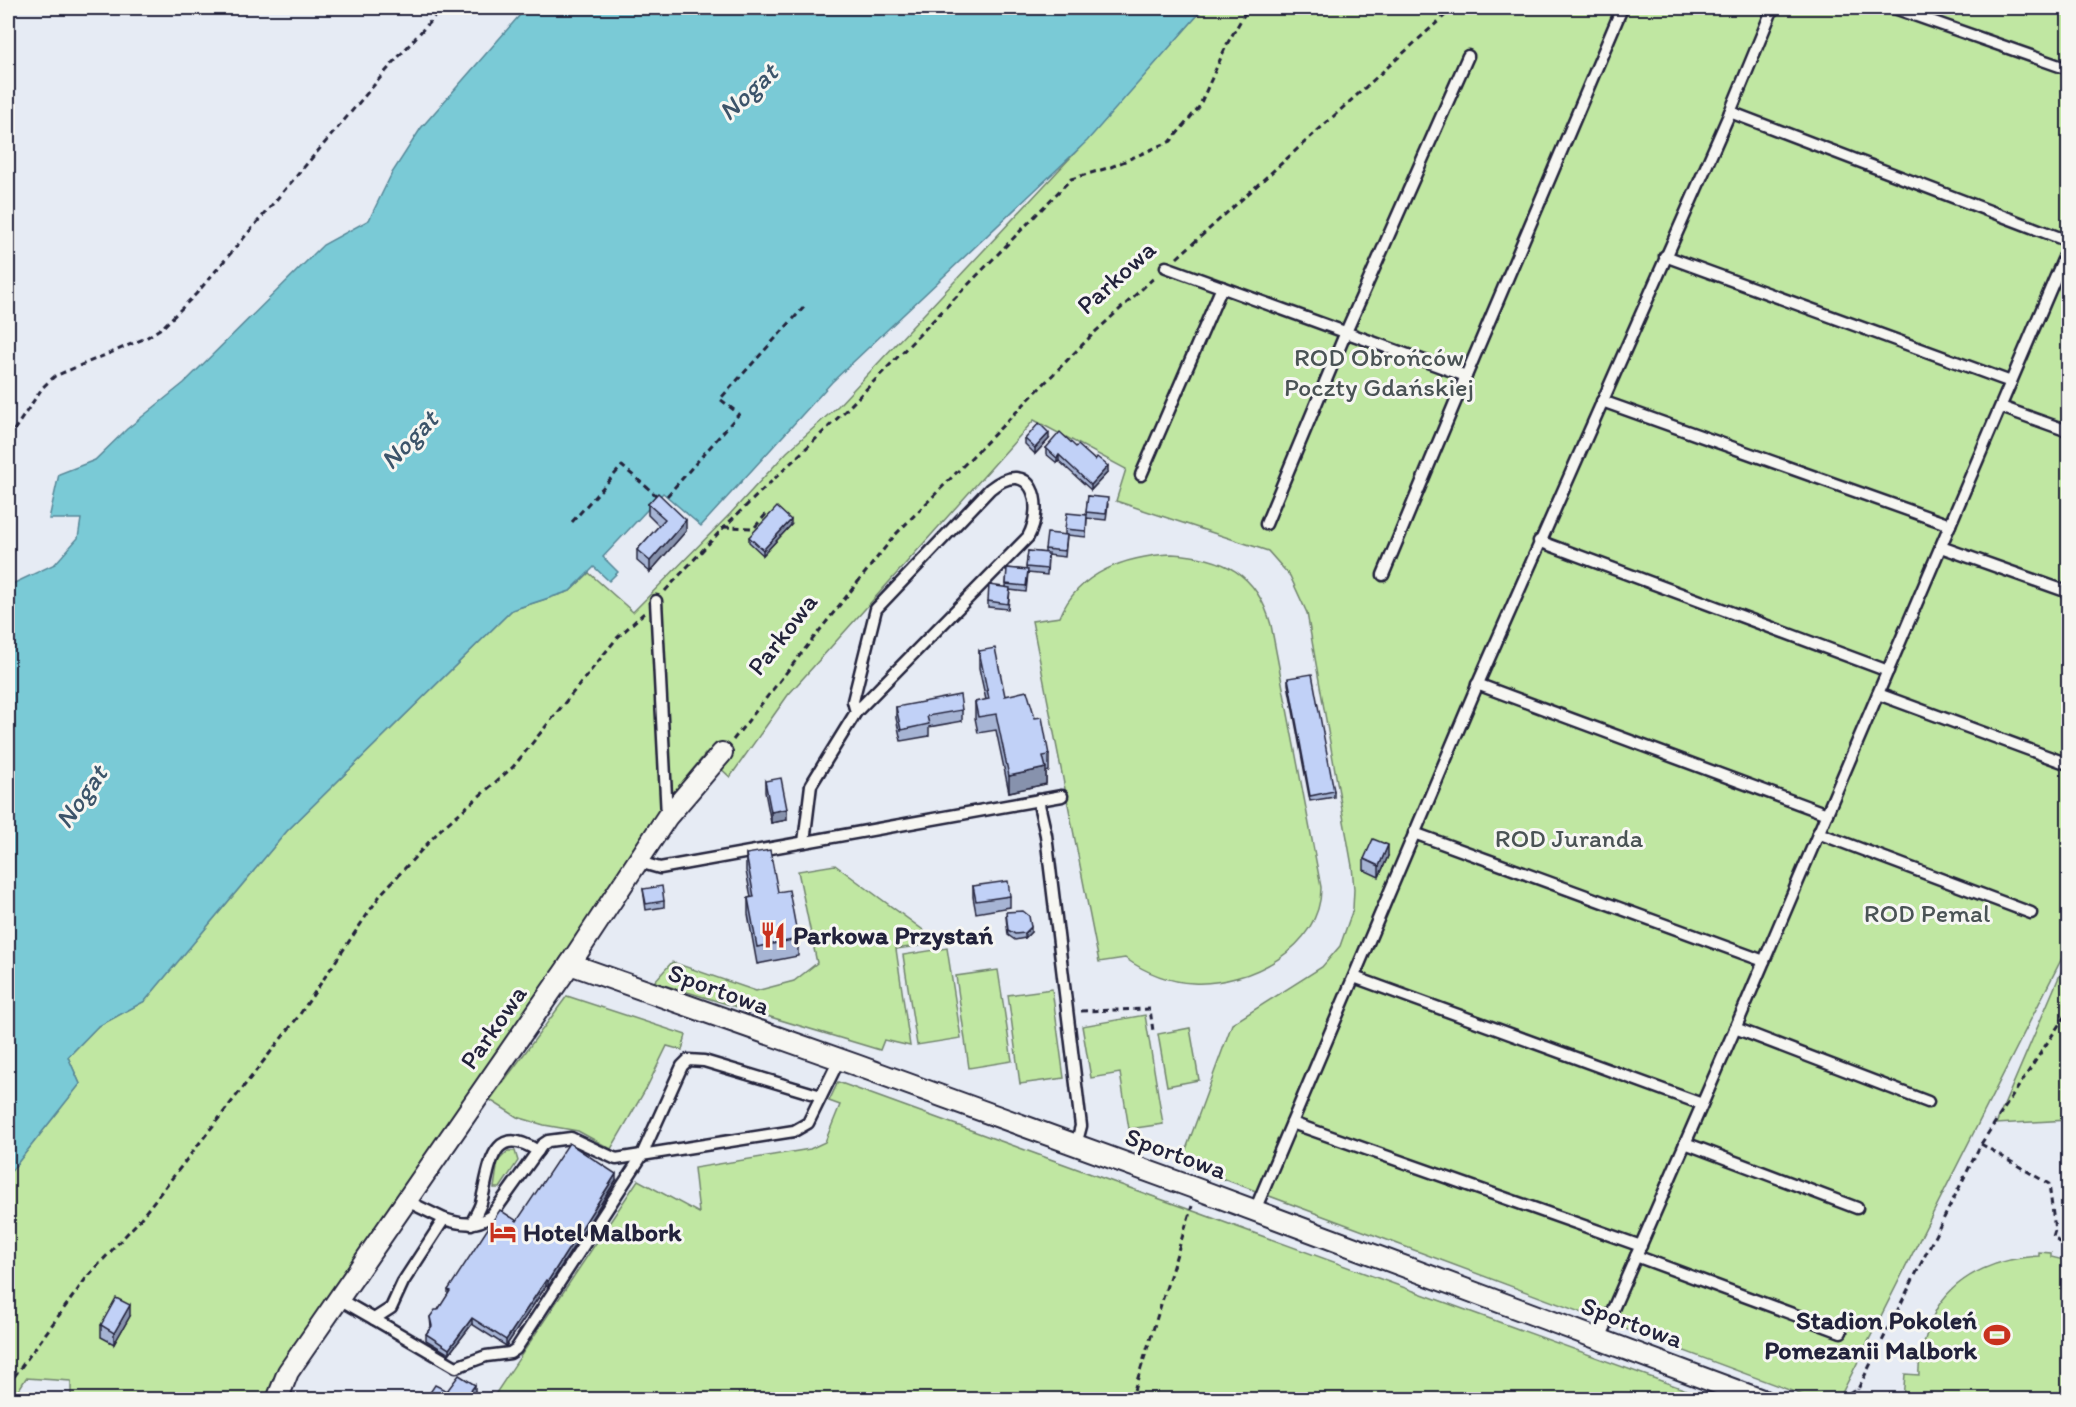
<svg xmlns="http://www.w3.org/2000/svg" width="2076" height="1407" viewBox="0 0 2076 1407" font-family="Itim,sans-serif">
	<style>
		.green { fill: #c0e7a2; stroke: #71846e; stroke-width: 1.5 }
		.water { fill: #7acad6; stroke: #578798; stroke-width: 1.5 }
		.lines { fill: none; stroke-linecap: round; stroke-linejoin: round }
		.lane-casing { stroke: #22223b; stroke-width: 15 }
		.street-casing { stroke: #22223b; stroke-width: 24 }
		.path { stroke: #22223b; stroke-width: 3; stroke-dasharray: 6 4.5; stroke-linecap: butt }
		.lane { stroke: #f6f6f2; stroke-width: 10 }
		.street { stroke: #f6f6f2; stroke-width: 20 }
		.wall { fill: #a6b4d4; stroke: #22223b; stroke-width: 1.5 }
		.shaded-wall { fill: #8792ad; stroke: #22223b; stroke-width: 1.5 }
		.building { fill: #c1d1f7; stroke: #22223b; stroke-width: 1.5 }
		.labels { text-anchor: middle; stroke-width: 6; stroke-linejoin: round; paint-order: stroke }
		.street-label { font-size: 26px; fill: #22223b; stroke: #f6f6f2 }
		.park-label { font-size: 26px; fill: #4a5355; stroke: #f6f6f2 }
		.poi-label { font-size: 26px; font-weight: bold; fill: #22223b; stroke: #f6f6f2; text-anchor: start }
		.water-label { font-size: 27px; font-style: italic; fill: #3c546a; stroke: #f6f6f2 }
	</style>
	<rect width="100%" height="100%" fill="#e6ebf4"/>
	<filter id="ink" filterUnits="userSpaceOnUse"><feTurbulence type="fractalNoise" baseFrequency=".0167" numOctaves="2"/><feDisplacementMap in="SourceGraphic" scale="12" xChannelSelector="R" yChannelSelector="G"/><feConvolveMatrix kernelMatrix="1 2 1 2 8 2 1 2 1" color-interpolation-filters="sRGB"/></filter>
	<g filter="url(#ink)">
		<g class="green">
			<polygon points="1204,8 2068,8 2068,946 1839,1399 1813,1399 1181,1163 1232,1024 1322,967 1340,946 1353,909 1354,889 1352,866 1307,613 1290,576 1268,551 1116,501 1126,469 1034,420 788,695 730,777 705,754 655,817 472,1104 277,1399 71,1399 71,1381 26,1378 13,1399 8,1399 8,1175 80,1084 68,1057 97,1027 145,1001 287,831 512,610 570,591 589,573 633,612 730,514 787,452 838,406 1086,141"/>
			<path d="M 1172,554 C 1223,557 1257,573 1271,625 L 1321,887 C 1322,948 1248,986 1193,983 C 1168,982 1145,972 1125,958 L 1099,962 L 1032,621 L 1060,617 C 1078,572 1127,556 1172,554 Z"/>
			<polygon points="835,865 923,930 925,945 896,949 910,1046 884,1040 880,1050 654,982 672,962 756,991 794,981 817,963 798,871"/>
			<polygon points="947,948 961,1038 917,1045 903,955"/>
			<polygon points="2068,956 2068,1120 1996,1124"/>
			<polygon points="998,970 1012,1061 969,1068 956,976"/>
			<polygon points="1052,989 1064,1078 1020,1084 1008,995"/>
			<polygon points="567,996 686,1035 682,1050 667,1046 647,1087 611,1149 578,1131 544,1125 517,1117 490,1100"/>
			<polygon points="1145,1015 1163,1124 1129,1129 1120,1073 1091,1078 1082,1026"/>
			<polygon points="1190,1028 1199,1080 1167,1086 1158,1034"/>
			<polygon points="838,1082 1711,1399 492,1399 638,1180 699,1213 694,1168 810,1149 825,1142 840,1105 829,1101"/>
			<polygon points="508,1151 515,1151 518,1161 500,1188 494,1188 498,1161"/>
			<path d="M 2039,1252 L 2051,1253 L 2051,1257 L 2068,1261 L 2068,1399 L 1903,1399 L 1905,1374 L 1919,1375 C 1918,1359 1923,1346 1928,1330 C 1931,1322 1934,1312 1939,1305 C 1961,1272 2001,1258 2039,1256 Z"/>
		</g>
		<polygon class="water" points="526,8 1204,8 1087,141 832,382 701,526 663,493 603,557 618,572 609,581 594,567 570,591 512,610 287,831 145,1001 97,1027 68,1057 80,1084 8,1175 8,586 55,564 78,538 81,519 49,519 59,474 95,460 127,429 184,383 323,245 369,220 392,173 421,128"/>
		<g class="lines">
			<g class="lane-casing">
				<g id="lane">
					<polyline points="1894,8 2068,69"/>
					<polyline points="1730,112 2068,241"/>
					<polyline points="1665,256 2011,382"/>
					<polyline points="1166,267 1466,376 1622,8"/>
					<polyline points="1602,401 1950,525"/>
					<polyline points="2001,407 2068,431"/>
					<polyline points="1141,475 1222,287"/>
					<polyline points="1266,524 1346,332 1468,56"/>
					<polyline points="1539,541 1888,671"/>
					<polyline points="1941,547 2068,592"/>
					<polyline points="1383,575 1466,376"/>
					<polyline points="656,601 667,816"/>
					<polyline points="1477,684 1827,814"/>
					<polyline points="1878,694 2068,764"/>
					<polyline points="1038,800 1046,835 1081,1126 1076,1145"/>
					<polyline points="1414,833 1764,961"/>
					<polyline points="1818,833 2031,913"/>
					<path d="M 804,842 L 811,785 L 856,712 L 1028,537 C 1046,504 1031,456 990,489 L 876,609 L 853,701 L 856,712"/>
					<polyline points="639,862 660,868 1062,796"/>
					<polyline points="1354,977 1702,1104"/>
					<polyline points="1735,1028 1928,1102"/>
					<polyline points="1292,1123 1641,1246"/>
					<polyline points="1685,1143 1857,1208"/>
					<polyline points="1255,1210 1476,688 1728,117 1773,8"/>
					<path d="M 444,1219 C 462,1225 476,1226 491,1216 L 542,1145 L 548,1141 L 571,1138 L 616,1159 L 794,1131 L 808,1123 L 839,1060"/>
					<path d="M 471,1224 C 474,1217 479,1210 481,1203 C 490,1170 490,1120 538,1151"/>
					<polyline points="1636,1256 1841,1332"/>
					<polyline points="339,1299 374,1319 391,1308 403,1282 444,1219 407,1201"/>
					<polyline points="374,1319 456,1367 486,1356 510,1353 516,1349 641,1157 682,1066 688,1060 704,1061 821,1096"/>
					<polyline points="1600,1339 1741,1015 2068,248"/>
				</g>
			</g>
			<g class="street-casing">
				<g id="street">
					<polyline points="570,964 856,1065 1197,1189 1762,1400"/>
					<polyline points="277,1400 288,1372 570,964 667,817 722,753"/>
				</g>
			</g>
			<g class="path">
				<polyline points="1177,258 1453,8"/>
				<polyline points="8,439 43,387 55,376 146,338 163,327 196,294 386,71 442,8"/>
				<polyline points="667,496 739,414 720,399 805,306"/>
				<polyline points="572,522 622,466 657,496"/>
				<polyline points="724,527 754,528 767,513 771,517"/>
				<polyline points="665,591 724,527 845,411 1071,179 1111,167 1171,141 1199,107 1227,44 1248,8"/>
				<polyline points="733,740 895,535 1094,333 1156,276"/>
				<polyline points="1081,1011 1150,1009 1153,1031"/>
				<polyline points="1981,1144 2049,1184 2055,1230 2053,1237 2059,1242 2068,1246"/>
				<polyline points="8,1385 87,1277 137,1223 298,1017 381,894 441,829 513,767 617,638 644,613"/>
				<polyline points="1131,1400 1192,1206"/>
				<polyline points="1830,1400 1858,1389 1981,1144 2068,1011"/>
				<polyline points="1857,1400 1858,1389"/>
			</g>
			<use href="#lane" class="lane"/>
			<use href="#street" class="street"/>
		</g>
		<g class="wall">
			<polygon points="1025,439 1049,439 1035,454 1025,444"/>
			<polygon points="1076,447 1095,460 1108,472 1091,490 1059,461 1057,463 1046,454 1046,448"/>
			<polygon points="1088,496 1108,504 1106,520 1087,518 1086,537 1067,535 1065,557 1048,555 1047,575 1028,573 1026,592 1010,590 1008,609 988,607 988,601 1006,587 1007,568 1026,570 1028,551 1045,553 1045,549 1065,535 1065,529 1086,515"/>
			<polygon points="648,504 686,531 650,572 637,561 637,550 659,526 648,515"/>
			<polygon points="791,525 763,555 749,542 749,537"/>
			<polygon points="979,651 1005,696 1035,718 1049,755 1049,771 1046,772 1046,784 1009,792 996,730 978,733 975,718 975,702 986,700 979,668"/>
			<polygon points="1288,678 1334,791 1334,797 1310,801 1288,684"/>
			<polygon points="896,707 962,710 962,721 929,727 929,736 901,741 896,718"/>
			<polygon points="765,781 787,820 771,823 765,792"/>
			<polygon points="746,854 778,892 798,939 798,956 757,964 748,914 748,898 751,897 746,871"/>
			<polygon points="1388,856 1379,877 1364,870 1364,859"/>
			<polygon points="973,886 1010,896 1010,907 976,913 973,897"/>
			<polygon points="643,889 664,901 664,907 646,910"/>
			<polygon points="1006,917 1031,932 1025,938 1015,940 1008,935"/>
			<polygon points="616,1180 548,1287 546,1286 506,1346 472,1324 449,1354 426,1340 426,1334 431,1327 430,1317 438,1310 448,1295 448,1290 517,1221"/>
			<polygon points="130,1316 114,1344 101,1337 101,1325"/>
		</g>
		<g class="shaded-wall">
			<polygon points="1049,433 1049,439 1035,454 1035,448"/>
			<polygon points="1059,455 1059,461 1057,463 1057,458"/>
			<polygon points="1108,466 1108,472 1091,490 1091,485"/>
			<polygon points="686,520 686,531 650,572 650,561"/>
			<polygon points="791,520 791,525 763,555 763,550"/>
			<polygon points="1046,768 1046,784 1009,792 1009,776"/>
			<polygon points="787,809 787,820 771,823 771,812"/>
			<polygon points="1388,845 1388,856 1379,877 1379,866"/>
			<polygon points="1031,927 1031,932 1025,938 1025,933"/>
			<polygon points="616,1174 616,1180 548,1287 548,1281"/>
			<polygon points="546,1280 546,1286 506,1346 506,1340"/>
			<polygon points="130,1305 130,1316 114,1344 114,1333"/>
			<polygon points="472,1318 472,1324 449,1354 449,1349"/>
			<polygon points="475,1385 475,1396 472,1400 464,1400"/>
		</g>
		<g class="building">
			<polygon points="1039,423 1049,433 1035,448 1025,439"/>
			<polygon points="1060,432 1076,447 1078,445 1095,460 1097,457 1108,466 1091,485 1059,455 1057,458 1046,448"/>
			<polygon points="658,493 686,520 650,561 637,550 665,519 648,504"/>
			<polygon points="1088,496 1108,498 1106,514 1086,512"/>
			<polygon points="777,507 791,520 763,550 749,537"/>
			<polygon points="1067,513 1087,515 1086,531 1065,529"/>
			<polygon points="1047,533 1067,535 1065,551 1045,549"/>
			<polygon points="1028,551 1048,553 1047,569 1026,567"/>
			<polygon points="1007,568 1028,570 1026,586 1006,584"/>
			<polygon points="989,585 1010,588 1008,604 988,601"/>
			<polygon points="995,648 1005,696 1027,691 1035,718 1042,717 1049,755 1043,756 1046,768 1009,776 996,714 978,717 975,702 989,699 979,651"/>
			<polygon points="1312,674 1334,791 1310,796 1288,678"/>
			<polygon points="960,695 962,710 927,716 929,724 901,730 896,707"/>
			<polygon points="781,778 787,809 771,812 765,781"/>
			<polygon points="1373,839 1388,845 1379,866 1364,859"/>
			<polygon points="770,850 778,892 789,890 798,939 757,947 748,898 754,897 746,854"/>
			<polygon points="1008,881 1010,896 976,901 973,886"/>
			<polygon points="662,886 664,901 646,904 643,889"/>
			<polygon points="1023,911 1029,916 1031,927 1025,933 1015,934 1008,930 1006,912"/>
			<polygon points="569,1143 616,1174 548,1281 546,1280 506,1340 472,1318 449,1349 426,1334 432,1326 430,1317 435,1310 438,1310 450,1291 448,1290 496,1216 500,1210 517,1221"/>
			<polygon points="116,1298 130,1305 114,1333 101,1325"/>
			<polygon points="459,1375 475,1385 464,1400 425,1400 435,1385 447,1391"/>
		</g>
	</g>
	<defs>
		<g id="restaurant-bare" transform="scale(2.07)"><path d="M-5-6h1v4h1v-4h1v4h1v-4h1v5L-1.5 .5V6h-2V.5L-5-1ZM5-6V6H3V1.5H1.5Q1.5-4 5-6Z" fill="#c8321e" stroke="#f6f6f2" stroke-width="2.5" paint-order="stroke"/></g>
		<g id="hotel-bare" transform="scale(2.07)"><path d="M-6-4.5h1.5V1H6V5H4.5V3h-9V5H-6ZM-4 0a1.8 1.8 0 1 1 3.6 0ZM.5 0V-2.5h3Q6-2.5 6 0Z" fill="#c8321e" stroke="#f6f6f2" stroke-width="2.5" paint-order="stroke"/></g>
		<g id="stadium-bare" transform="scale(2.07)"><path d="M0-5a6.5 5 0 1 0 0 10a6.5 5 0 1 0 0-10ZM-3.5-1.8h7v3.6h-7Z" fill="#c8321e" stroke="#f6f6f2" stroke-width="2.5" paint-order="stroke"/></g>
	</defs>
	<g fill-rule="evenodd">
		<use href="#restaurant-bare" x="773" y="935"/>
		<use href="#hotel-bare" x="503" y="1232"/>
		<use href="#stadium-bare" x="1997" y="1335"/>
	</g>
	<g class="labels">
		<g class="street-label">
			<text transform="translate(1116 277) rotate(-42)" y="9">Parkowa</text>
			<text transform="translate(782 634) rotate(-52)" y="9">Parkowa</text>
			<text transform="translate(719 989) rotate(20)" y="9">Sportowa</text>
			<text transform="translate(493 1027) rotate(-55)" y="9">Parkowa</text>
			<text transform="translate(1176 1153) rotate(20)" y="9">Sportowa</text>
			<text transform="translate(1632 1322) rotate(20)" y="9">Sportowa</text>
		</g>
		<g class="park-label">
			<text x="1379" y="366">ROD Obrońców<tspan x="1379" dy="30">Poczty Gdańskiej</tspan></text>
			<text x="1569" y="847">ROD Juranda</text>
			<text x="1927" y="922">ROD Pemal</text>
		</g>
		<g class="poi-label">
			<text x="793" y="944">Parkowa Przystań</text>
			<text x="523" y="1241">Hotel Malbork</text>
			<text x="1977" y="1329" text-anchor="end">Stadion Pokoleń<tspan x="1977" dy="30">Pomezanii Malbork</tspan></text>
		</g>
		<g class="water-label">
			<text transform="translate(748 92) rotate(-43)" y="9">Nogat</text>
			<text transform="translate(409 440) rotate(-46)" y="9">Nogat</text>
			<text transform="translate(81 797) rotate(-55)" y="9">Nogat</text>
		</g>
	</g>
	<rect width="2076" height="1407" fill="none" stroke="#f6f6f2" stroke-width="30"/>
	<rect x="15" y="15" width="2046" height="1377" fill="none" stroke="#22223b" stroke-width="2" filter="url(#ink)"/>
</svg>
